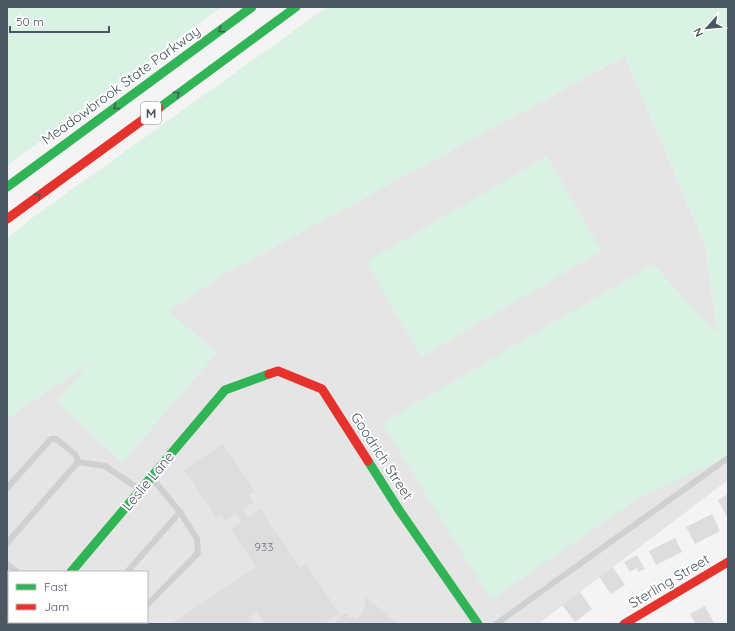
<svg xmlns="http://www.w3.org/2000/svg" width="735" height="631" viewBox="0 0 735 631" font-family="Quicksand,sans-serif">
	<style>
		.education { fill: #e6e5e6; fill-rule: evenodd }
		.green { fill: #d9f2e3 }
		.building { fill: #ddddde }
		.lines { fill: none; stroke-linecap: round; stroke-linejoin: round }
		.lane { stroke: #ced0d2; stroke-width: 6 }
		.street { stroke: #ced0d2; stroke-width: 13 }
		.fast { stroke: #30b455; stroke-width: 9 }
		.jam { stroke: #e5322d; stroke-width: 9 }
		.oneway { stroke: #495b60 }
		.labels { text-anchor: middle; stroke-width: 4; stroke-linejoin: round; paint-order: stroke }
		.number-label { font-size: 12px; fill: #707881 }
		.shield { fill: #fff; stroke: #808990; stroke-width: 1 }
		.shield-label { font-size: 13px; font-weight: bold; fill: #4a5661 }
		.street-label { font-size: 14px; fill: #4a5661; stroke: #fff }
	</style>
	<rect width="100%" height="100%" fill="#f4f4f4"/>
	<path class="education" d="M 625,56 L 705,245 L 728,408 L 728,480 L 538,624 L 7,624 L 7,418 L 226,273 ZM 9,572 L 147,572 L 147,622 L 9,622 Z"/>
	<g class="green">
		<polygon points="7,7 221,7 7,166"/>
		<polygon points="327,7 728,7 728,457 639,498 491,600 382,423 653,264 718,335 705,245 625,56 226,273 169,311 217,353 122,463 56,401 89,364 7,418 7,238 32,218"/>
		<polygon points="547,156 602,251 421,357 366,262"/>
	</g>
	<g class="building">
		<polygon points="223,444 255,491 249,495 254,502 243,509 248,517 260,509 300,568 306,564 339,613 324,624 265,624 257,612 250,617 253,621 249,624 171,624 256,567 231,529 241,522 236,514 226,521 221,515 217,518 184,470"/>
		<polygon points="728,494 728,519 718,500"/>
		<polygon points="712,514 720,531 695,544 686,527"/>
		<polygon points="675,538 682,552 656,565 649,551"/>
		<polygon points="637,555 645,569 638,572 637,568 630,572 624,562"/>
		<polygon points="613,567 625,585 611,594 599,577"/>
		<polygon points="580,592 592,609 575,622 562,605"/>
		<polygon points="367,598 398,624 334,624 341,616 344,614 347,614 351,618 352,617 356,620 365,608 365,599"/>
		<polygon points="705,606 714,623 695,624 690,614"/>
	</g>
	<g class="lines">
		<g class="lane">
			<polyline points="78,462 105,466 139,489"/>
			<polyline points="7,488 51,439 56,439 76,455 78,462 7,543"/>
			<polyline points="7,564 17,572"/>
			<polyline points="127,572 180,512"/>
			<polyline points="147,605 198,553 197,539 180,512 152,478"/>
			<polyline points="103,622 106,624"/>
			<polyline points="129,624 131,622"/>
			<polyline points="496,624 728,458"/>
		</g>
		<polyline class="street" points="26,624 28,622"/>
		<g class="fast">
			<polyline points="159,108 296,7"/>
			<polyline points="7,187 252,7"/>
			<polyline points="368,461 399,510 478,624"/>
			<polyline points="71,572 225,390 269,374"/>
		</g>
		<g class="jam">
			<polyline points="7,219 159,108"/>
			<polyline points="269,374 278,371 322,389 368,461"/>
			<polyline points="624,624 728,562"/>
		</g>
	</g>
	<defs><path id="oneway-chevron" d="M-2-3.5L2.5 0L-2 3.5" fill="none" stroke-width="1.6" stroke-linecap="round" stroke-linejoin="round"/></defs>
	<g class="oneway">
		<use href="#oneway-chevron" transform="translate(221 30) rotate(144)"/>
		<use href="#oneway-chevron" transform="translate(177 94) rotate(-37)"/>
		<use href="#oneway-chevron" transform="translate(116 107) rotate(144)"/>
		<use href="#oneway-chevron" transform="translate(38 196) rotate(-36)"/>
	</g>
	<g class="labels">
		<g class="number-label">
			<text x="264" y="551">933</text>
		</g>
		<rect class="shield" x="141" y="102" width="20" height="22" rx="3"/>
		<g class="shield-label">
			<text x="151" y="118">M</text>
		</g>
		<g class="street-label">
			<text transform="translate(121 85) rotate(-36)" y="5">Meadowbrook State Parkway</text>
			<text transform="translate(382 456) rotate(57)" y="5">Goodrich Street</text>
			<text transform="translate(148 481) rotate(-50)" y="5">Leslie Lane</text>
			<text transform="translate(669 581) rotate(-31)" y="5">Sterling Street</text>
		</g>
	</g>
	<rect width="735" height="631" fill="none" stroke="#4a5661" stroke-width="16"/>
	<rect x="8" y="571" width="140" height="52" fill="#ffffff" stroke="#b7bbc0"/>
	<rect x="16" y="584" width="20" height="6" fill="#30b455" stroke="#b7bbc0"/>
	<text x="44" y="591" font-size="12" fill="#4a5661">Fast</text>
	<rect x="16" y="604" width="20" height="6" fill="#e5322d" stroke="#b7bbc0"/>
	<text x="44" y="611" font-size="12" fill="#4a5661">Jam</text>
	<g transform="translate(707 28) rotate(243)" stroke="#ffffff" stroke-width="3" paint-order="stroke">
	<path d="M0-3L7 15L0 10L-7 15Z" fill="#4a5661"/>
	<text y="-6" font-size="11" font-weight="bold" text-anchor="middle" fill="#4a5661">N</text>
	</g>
	<path d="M10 26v6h99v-6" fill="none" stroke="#4a5661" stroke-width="2"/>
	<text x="16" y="26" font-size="12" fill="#4a5661" stroke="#ffffff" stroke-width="3" paint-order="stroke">50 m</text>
</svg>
